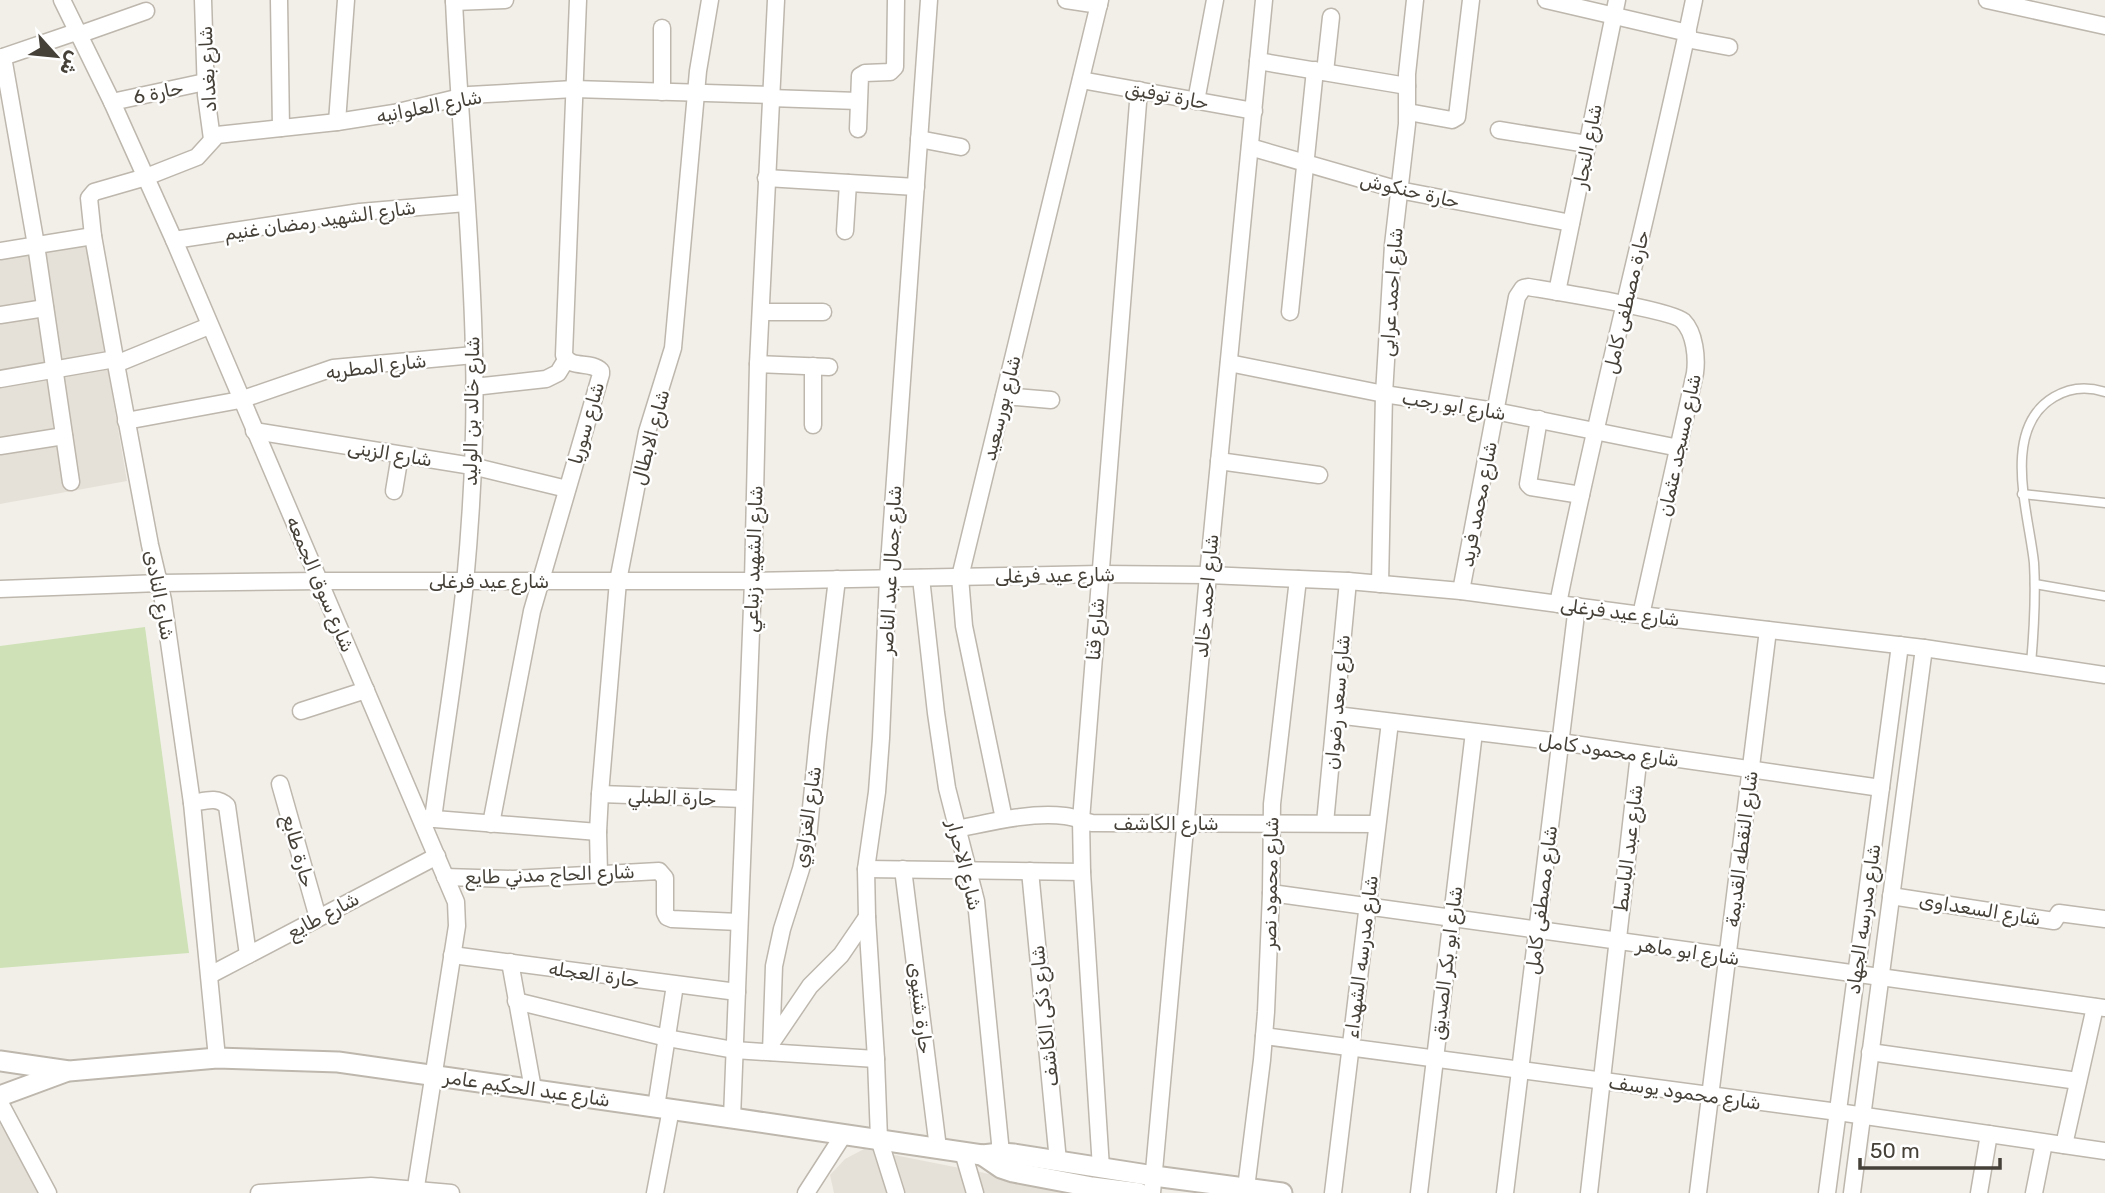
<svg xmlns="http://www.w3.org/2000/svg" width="2105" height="1193" viewBox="0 0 2105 1193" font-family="Rubik,Vazirmatn,sans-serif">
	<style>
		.residential { fill: #e6e1d8 }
		.green { fill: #cfe2b7 }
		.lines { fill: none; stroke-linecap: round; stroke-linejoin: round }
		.service-casing { stroke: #bdb7ad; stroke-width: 11 }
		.minor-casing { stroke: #bdb7ad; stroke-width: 19 }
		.tertiary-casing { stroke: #bdb7ad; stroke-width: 23 }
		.service { stroke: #fff; stroke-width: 8 }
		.minor { stroke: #fff; stroke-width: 16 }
		.tertiary { stroke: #fff; stroke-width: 19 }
		.labels { text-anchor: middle; stroke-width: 5; stroke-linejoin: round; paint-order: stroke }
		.street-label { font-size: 19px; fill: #454038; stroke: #fff }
	</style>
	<rect width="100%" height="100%" fill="#f2efe9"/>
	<g class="residential">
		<polygon points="86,242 127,481 0,504 0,257"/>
		<polygon points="0,1124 42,1193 0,1193"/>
		<polygon points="864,1149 980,1172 1070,1193 834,1193 830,1175 845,1159"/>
	</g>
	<polygon class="green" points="145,627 189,953 0,968 0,646"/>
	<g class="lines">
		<g class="service-casing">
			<g id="service">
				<polyline points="2022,494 2105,503"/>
				<polyline points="2035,584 2105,596"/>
				<path d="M 2031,664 C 2034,630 2036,597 2034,563 C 2029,514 2000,429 2054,397 C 2069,388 2087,386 2105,392"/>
			</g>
		</g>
		<g class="minor-casing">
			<g id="minor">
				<polyline points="62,0 112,102 174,240 456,902 457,926 415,1193"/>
				<polyline points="203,0 206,95 212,139"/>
				<polyline points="279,0 281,128"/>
				<polyline points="1066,0 1099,5"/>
				<polyline points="1546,0 1688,33"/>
				<polyline points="1987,0 2105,26"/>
				<polyline points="454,2 505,0"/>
				<polyline points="78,35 146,11"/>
				<polyline points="1686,39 1729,47"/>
				<polyline points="3,57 36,245 71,482"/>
				<polyline points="0,58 76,32"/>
				<polyline points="1258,61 1407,86"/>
				<polyline points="1325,72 1331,17"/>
				<polyline points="1081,80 1254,111"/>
				<polyline points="662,92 662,28"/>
				<polyline points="770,98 858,101"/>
				<polyline points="1196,101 1215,0"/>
				<polyline points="112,102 205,82"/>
				<polyline points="1408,112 1452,120 1457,117 1471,0"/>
				<polyline points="337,122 346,0"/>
				<polyline points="858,129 860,76 865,73 890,72 895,67 896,0"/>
				<polyline points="1499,130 1587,144"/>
				<polyline points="919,139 961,147"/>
				<polyline points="1250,147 1399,190 1571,223"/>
				<polyline points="766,178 916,187"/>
				<polyline points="845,231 848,183"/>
				<polyline points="174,240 360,212 466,203"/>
				<polyline points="0,251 93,236"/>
				<polyline points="1557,292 1617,0"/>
				<polyline points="761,312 823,312"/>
				<polyline points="1290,312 1315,70"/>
				<polyline points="0,315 45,308"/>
				<polyline points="1229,363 1384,394 1495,411 1679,448"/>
				<polyline points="116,364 209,326"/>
				<polyline points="758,364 829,367"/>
				<polyline points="0,379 115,359"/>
				<polyline points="474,387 546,379 558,373 566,360"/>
				<polyline points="1004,396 1051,400"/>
				<polyline points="1539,419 1528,484 1531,487 1581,495"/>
				<polyline points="126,421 240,400 333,368 474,355"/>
				<polyline points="813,425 813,366"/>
				<polyline points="254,431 472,466 567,489"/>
				<polyline points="0,446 64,436"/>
				<polyline points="1219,461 1319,475"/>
				<polyline points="394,491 400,455"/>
				<polyline points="921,578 936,713 947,788 976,901 1001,1153"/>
				<polyline points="1380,584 1384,394 1393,245 1407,124 1407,74 1415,0"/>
				<polyline points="0,589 160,583 320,581 753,581 1100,574 1208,575 1348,581 1461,591 1641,615 1924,648 2105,675"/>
				<path d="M 1461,591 L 1517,297 L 1523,288 L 1528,287 C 1551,291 1672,310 1683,321 C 1695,333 1697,358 1695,373 L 1641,615"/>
				<path d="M 1558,604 C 1598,402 1652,202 1694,0"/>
				<polyline points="301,711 366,690"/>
				<polyline points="1336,715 1560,742 1881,788"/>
				<polyline points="280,784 318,918"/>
				<polyline points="600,794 744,799"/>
				<path d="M 192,803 C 205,801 217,796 227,806 L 248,955"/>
				<polyline points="422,818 598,832"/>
				<path d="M 433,819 C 443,741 457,662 465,583 C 472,508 476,430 474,355 C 472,236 459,118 454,0"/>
				<polyline points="1004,819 964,626 960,577 1100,0"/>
				<polyline points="1325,823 1348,581"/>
				<path d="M 491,824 L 532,611 L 601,374 L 601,371 C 590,360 571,370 564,355 L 578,0"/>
				<path d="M 957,829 C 992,822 1029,812 1065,816 C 1075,817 1083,821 1092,823 L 1377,824"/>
				<polyline points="866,869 1082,872"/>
				<polyline points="903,869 938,1148"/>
				<polyline points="1030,871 1058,1161"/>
				<polyline points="599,874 598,832 600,794 618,581 647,432 673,348 698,71 710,0"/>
				<polyline points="445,877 513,879 659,871 665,878 665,913 667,917 672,919 739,922"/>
				<polyline points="1271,893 2105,1008"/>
				<polyline points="1891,896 2054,921 2059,913 2105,919"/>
				<polyline points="452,955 737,992"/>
				<polyline points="510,962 533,1089"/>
				<polyline points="210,975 437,856"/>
				<polyline points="516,1001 667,1038 734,1050 876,1059"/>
				<polyline points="1264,1036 1838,1112 2105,1151"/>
				<polyline points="772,1042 810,986 841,955 867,917"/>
				<polyline points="771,1052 774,966 782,929 801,869 808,838 818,737 837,579"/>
				<polyline points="1870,1052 2078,1081"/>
				<polyline points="217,1058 192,803 163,600 150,545 116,364 93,236 89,198 94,192 146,177 197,157 217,135 337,122 394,113 469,95 574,89 770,95"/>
				<polyline points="0,1103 48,1193"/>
				<polyline points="656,1107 675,985"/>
				<polyline points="732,1118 753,581 758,364 776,0"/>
				<polyline points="2064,1145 2095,1007"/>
				<polyline points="963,1152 975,1193"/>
				<polyline points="1101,1168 1082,872 1081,820 1139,90"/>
				<polyline points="1246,1188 1262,1060 1266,1012 1271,893 1272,804 1298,579"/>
				<polyline points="259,1193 371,1186 451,1193"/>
				<polyline points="655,1193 671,1109"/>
				<polyline points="806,1193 844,1134"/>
				<polyline points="896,1193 879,1139 876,1059 867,917 866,869 877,792 881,738 888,578 929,0"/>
				<polyline points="1152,1193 1208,575 1264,0"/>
				<polyline points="1333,1193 1390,722"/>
				<polyline points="1419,1193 1474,732"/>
				<polyline points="1505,1193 1577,606"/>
				<polyline points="1589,1193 1639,754"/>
				<polyline points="1698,1193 1768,630"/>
				<polyline points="1827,1193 1900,645"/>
				<polyline points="1852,1193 1924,648"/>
				<polyline points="1979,1193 1989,1134"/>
				<polyline points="2034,1193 2044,1143"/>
			</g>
		</g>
		<g class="tertiary-casing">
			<g id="tertiary">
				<polyline points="0,1061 69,1071 217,1058 338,1062 732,1118 982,1155 1001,1153 1014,1154 1154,1176 1282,1193"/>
				<polyline points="0,1096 65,1072"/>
				<polyline points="982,1155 1001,1168 1013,1172 1092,1187 1139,1193"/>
			</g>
		</g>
		<use href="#service" class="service"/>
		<use href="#minor" class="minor"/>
		<use href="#tertiary" class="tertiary"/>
	</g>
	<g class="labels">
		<g class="street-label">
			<text transform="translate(207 69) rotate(-93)" y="7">شارع بغداد</text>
			<text transform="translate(158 92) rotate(-12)" y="7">حارة 6</text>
			<text transform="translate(1167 95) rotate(10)" y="7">حارة توفيق</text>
			<text transform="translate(429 106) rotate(-11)" y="7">شارع العلوانيه</text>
			<text transform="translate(1587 146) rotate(-79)" y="7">شارع النجار</text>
			<text transform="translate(1410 190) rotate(13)" y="7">حارة حنكوش</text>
			<text transform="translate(320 220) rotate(-8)" y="7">شارع الشهيد رمضان غنيم</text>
			<text transform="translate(1391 292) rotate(-86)" y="7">شارع احمد عرابى</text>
			<text transform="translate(1626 302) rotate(-77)" y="7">حارة مصطفى كامل</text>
			<text transform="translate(376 366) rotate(-7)" y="7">شارع المطريه</text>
			<text transform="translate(1454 405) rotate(9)" y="7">شارع ابو رجب</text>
			<text transform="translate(1001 408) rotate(-76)" y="7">شارع بورسعيد</text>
			<text transform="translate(471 411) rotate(-89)" y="7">شارع خالد بن الوليد</text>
			<text transform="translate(586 423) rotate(-74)" y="7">شارع سوريا</text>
			<text transform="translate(650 437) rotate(-75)" y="7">شارع الابطال</text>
			<text transform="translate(1679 445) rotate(-78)" y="7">شارع مسجد عثمان</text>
			<text transform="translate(390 453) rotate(9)" y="7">شارع الزينى</text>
			<text transform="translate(1478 504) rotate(-79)" y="7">شارع محمد فريد</text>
			<text transform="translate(753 559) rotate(-88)" y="7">شارع الشهيد زنباعي</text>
			<text transform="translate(890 570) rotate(-87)" y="7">شارع جمال عبد الناصر</text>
			<text transform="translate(1055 575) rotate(-1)" y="7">شارع عيد فرغلى</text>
			<text x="489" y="588">شارع عيد فرغلى</text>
			<text transform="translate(321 584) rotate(67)" y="7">شارع سوق الجمعه</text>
			<text transform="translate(160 595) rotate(79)" y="7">شارع النادى</text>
			<text transform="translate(1206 596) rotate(-85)" y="7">شارع احمد خالد</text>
			<text transform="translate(1620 612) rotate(7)" y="7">شارع عيد فرغلى</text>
			<text transform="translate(1095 629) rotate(-86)" y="7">شارع قنا</text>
			<text transform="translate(1337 702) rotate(-85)" y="7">شارع سعد رضوان</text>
			<text transform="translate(1609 750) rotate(8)" y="7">شارع محمود كامل</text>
			<text transform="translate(672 797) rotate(2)" y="7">حارة الطبلي</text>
			<text transform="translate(807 817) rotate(-82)" y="7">شارع الغزاوي</text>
			<text x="1166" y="830">شارع الكاشف</text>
			<text transform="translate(1628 848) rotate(-83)" y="7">شارع عبد الباسط</text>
			<text transform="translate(1741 849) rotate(-83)" y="7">شارع النقطه القديمة</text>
			<text transform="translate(299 851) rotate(74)" y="7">حارة طابع</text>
			<text transform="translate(965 865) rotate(76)" y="7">شارع الاحرار</text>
			<text transform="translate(550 874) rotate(-2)" y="7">شارع الحاج مدني طايع</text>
			<text transform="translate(1270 883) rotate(-89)" y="7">شارع محمود نصر</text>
			<text transform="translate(1541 900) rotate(-83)" y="7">شارع مصطفى كامل</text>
			<text transform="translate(1980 909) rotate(9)" y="7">شارع السعداوى</text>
			<text transform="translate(323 915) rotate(-28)" y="7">شارع طايع</text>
			<text transform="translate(1863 919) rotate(-82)" y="7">شارع مدرسه الجهاد</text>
			<text transform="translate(1688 951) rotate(8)" y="7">شارع ابو ماهر</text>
			<text transform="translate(1361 957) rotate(-83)" y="7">شارع مدرسه الشهداء</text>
			<text transform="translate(1446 963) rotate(-83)" y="7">شارع ابو بكر الصديق</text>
			<text transform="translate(594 974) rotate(8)" y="7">حارة العجله</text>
			<text transform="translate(921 1008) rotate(83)" y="7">حارة شتيوى</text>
			<text transform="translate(1044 1016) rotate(-96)" y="7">شارع ذكى الكاشف</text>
			<text transform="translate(527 1088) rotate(8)" y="7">شارع عبد الحكيم عامر</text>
			<text transform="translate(1685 1092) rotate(8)" y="7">شارع محمود يوسف</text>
		</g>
	</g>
	<g transform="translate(56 56) rotate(117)" stroke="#ffffff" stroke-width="5" paint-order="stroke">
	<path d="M0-5L12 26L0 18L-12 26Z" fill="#454038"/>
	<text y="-10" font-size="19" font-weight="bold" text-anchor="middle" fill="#454038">ش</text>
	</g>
	<path d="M1860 1158v10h140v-10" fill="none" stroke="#454038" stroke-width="3.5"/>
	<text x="1870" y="1158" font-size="21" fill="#454038" stroke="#ffffff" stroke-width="5" paint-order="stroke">50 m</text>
</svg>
